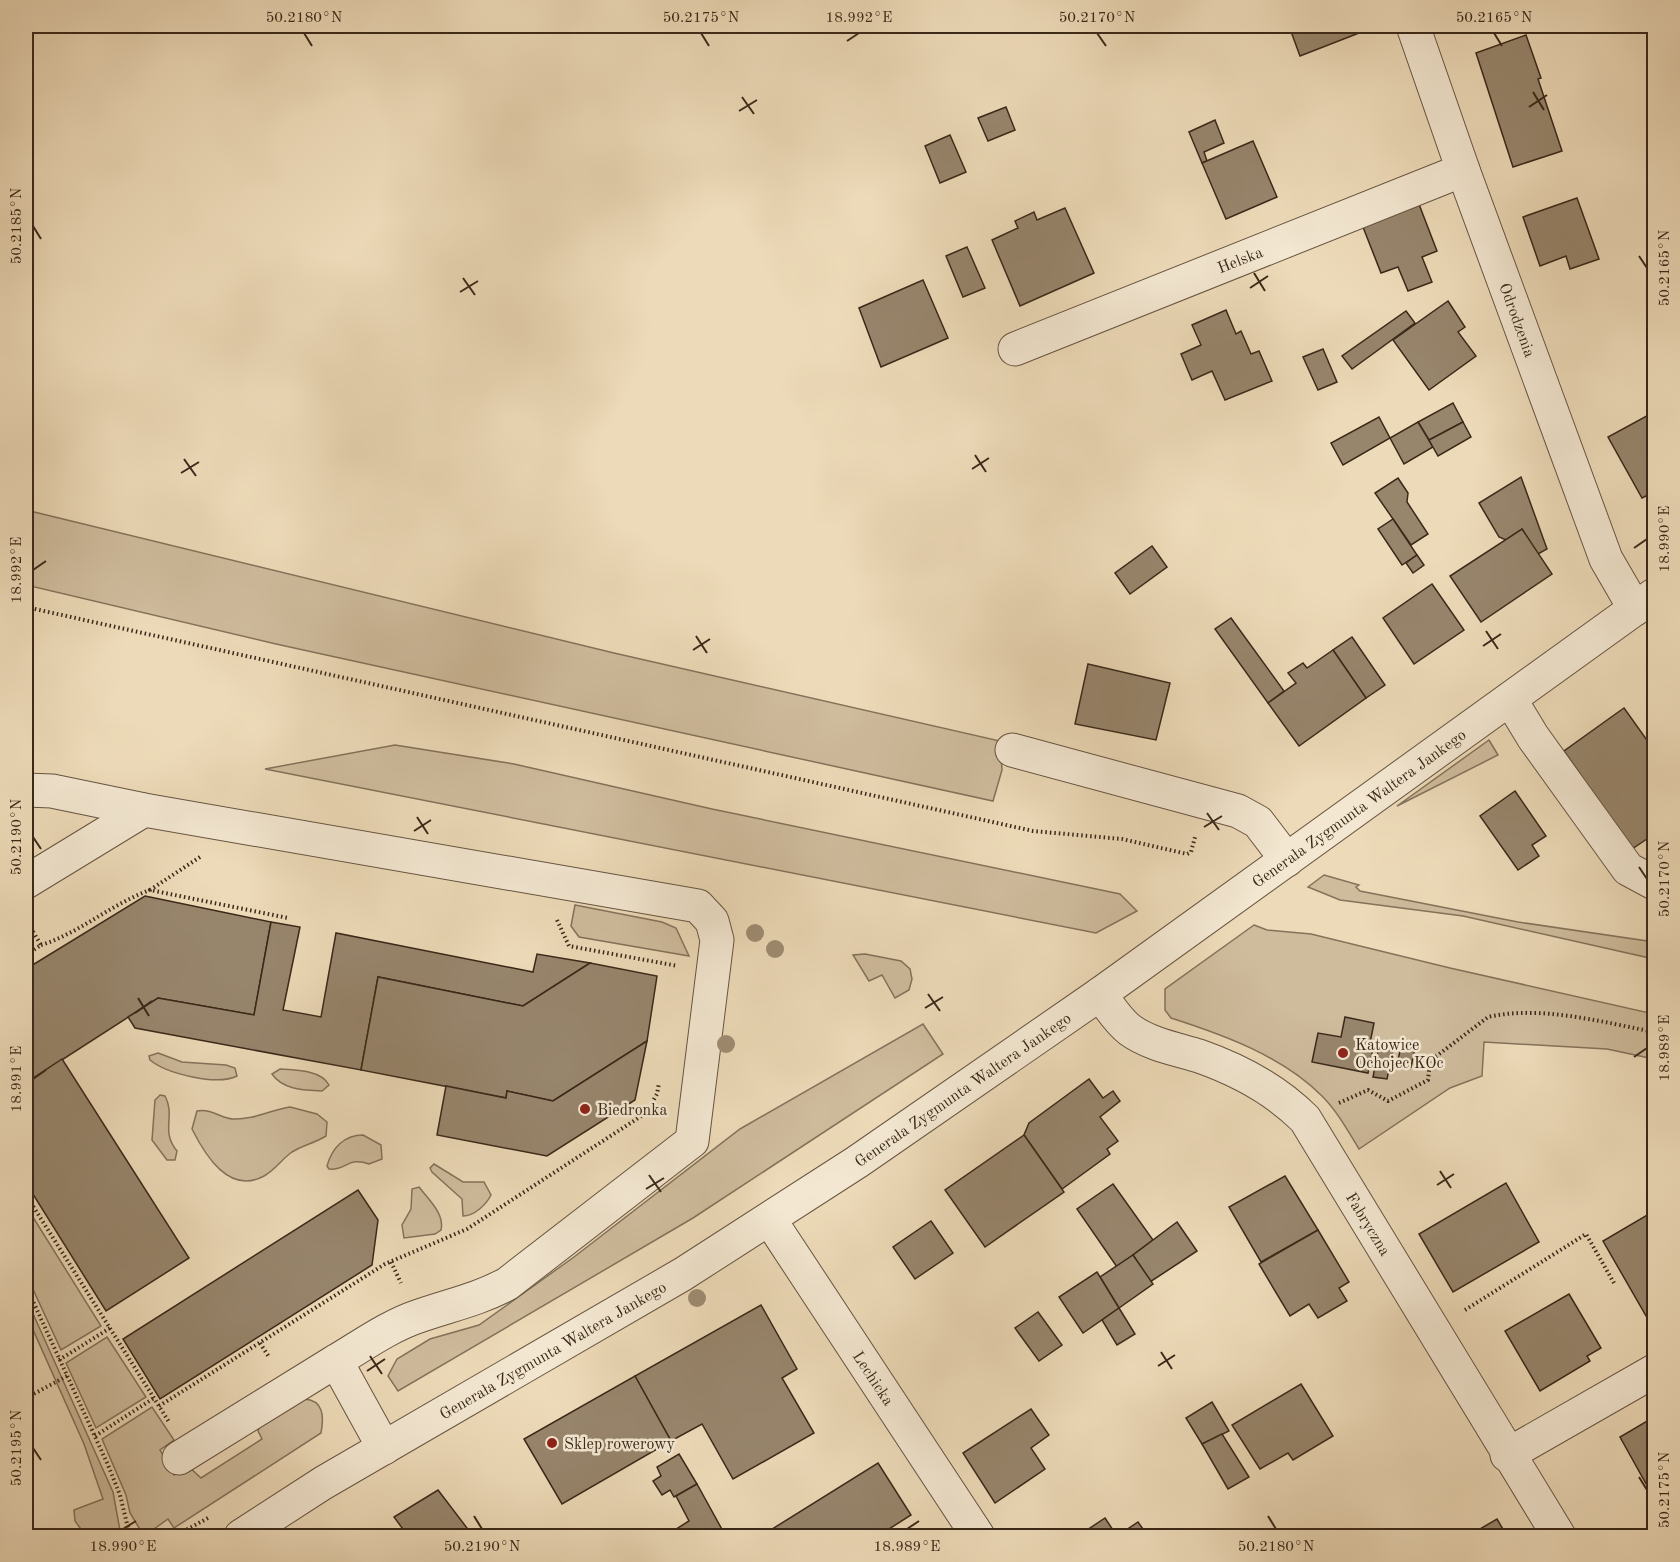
<svg xmlns="http://www.w3.org/2000/svg" width="1680" height="1562" viewBox="0 0 1680 1562" font-family="'Old Standard TT',serif">
	<style>
		.green { fill: #cfbc9d; stroke: #84725b; stroke-width: 1.5 }
		.building { fill: #97856c; stroke: #3a2819; stroke-width: 1.5 }
		.lines { fill: none; stroke-linecap: round; stroke-linejoin: round }
		.minor-casing { stroke: #675441; stroke-width: 35 }
		.path { stroke: #3a2819; stroke-width: 4; stroke-dasharray: 1.5 3; stroke-linecap: butt }
		.minor { stroke: #f3e7d1; stroke-width: 33 }
		.tree { fill: #9f8c73 }
		.ticks { fill: none; stroke: #3a2819; stroke-width: 2 }
		.poi-dot { fill: #8f2418; stroke: #f3e7d1; stroke-width: 2 }
		.labels { text-anchor: middle; stroke-width: 5; stroke-linejoin: round; paint-order: stroke }
		.street-label { font-size: 16px; fill: #3a2819; stroke: #f3e7d1 }
		.poi-label { font-size: 16px; fill: #3a2819; stroke: #f3e7d1; text-anchor: start }
		.neatline { fill: none; stroke: #3a2819; stroke-width: 2 }
		.ticks-label { font-size: 15px; text-anchor: middle; fill: #3a2819 }
	</style>
	<rect width="100%" height="100%" fill="#eddab8"/>
	<filter id="stains"><feTurbulence type="fractalNoise" baseFrequency=".00333" numOctaves="4"/><feColorMatrix values="0 0 0 0 .2 0 0 0 0 .09 0 0 0 0 .02 0 0 0 .5 -.17"/></filter>
	<radialGradient id="worn" r=".72"><stop offset=".6" stop-color="#630" stop-opacity="0"/><stop offset="1" stop-color="#630" stop-opacity=".3"/></radialGradient>
	<g class="green">
		<polygon points="26,510 614,653 1000,741 1002,770 993,801 276,644 26,585"/>
		<polygon points="1489,740 1498,755 1397,806"/>
		<polygon points="395,745 514,764 712,809 1120,894 1137,911 1096,933 265,769"/>
		<polygon points="1324,875 1359,885 1356,887 1360,891 1518,922 1654,942 1654,959 1463,916 1340,900 1308,887"/>
		<polygon points="575,905 662,922 676,928 689,956 579,937 571,926"/>
		<path d="M 1254,925 L 1267,930 L 1311,934 L 1450,968 L 1654,1014 L 1654,1059 L 1607,1049 L 1484,1042 L 1482,1076 L 1450,1088 L 1359,1149 C 1348,1131 1337,1111 1322,1096 C 1282,1056 1224,1035 1171,1018 L 1165,1010 L 1165,989 Z"/>
		<polygon points="865,954 901,961 910,969 912,979 909,990 895,998 882,975 869,981 853,955"/>
		<polygon points="923,1024 943,1054 693,1218 398,1391 388,1376 397,1359 430,1339 479,1325 574,1257 740,1129"/>
		<path d="M 158,1053 L 182,1062 L 226,1065 L 235,1068 L 237,1076 C 217,1086 167,1074 150,1060 L 149,1056 Z"/>
		<path d="M 280,1069 C 295,1070 321,1070 329,1085 L 322,1091 C 304,1090 283,1090 272,1074 Z"/>
		<path d="M 160,1095 L 165,1096 C 176,1116 160,1131 177,1151 L 175,1160 L 167,1160 L 152,1140 L 155,1100 Z"/>
		<path d="M 290,1107 L 317,1114 L 327,1122 L 326,1136 C 315,1143 303,1145 292,1152 C 282,1159 275,1170 264,1176 C 229,1195 205,1155 192,1129 L 197,1111 C 211,1108 220,1118 233,1119 C 253,1120 271,1110 290,1107 Z"/>
		<path d="M 363,1135 L 381,1145 L 382,1159 L 369,1164 C 348,1156 346,1171 329,1169 L 327,1166 C 332,1148 344,1135 363,1135 Z"/>
		<path d="M 434,1164 L 463,1182 L 484,1182 L 491,1195 C 486,1205 474,1216 463,1216 L 462,1199 L 432,1172 L 430,1168 Z"/>
		<path d="M 419,1187 C 428,1199 445,1214 441,1230 L 435,1234 L 404,1238 L 402,1225 L 411,1209 L 412,1189 Z"/>
		<polygon points="26,1206 101,1326 61,1350 26,1274"/>
		<polygon points="26,1298 113,1492 121,1536 86,1536 75,1521 74,1510 103,1499 84,1444 26,1314"/>
		<polygon points="107,1337 146,1397 96,1428 66,1363"/>
		<path d="M 304,1399 C 324,1400 324,1417 321,1433 L 174,1528 L 168,1519 L 144,1536 L 130,1513 L 126,1495 L 102,1439 L 152,1407 L 174,1440 L 160,1450 L 174,1475 L 189,1467 L 201,1478 L 262,1439 L 258,1431 L 261,1424 Z"/>
	</g>
	<g class="building">
		<polygon points="1289,26 1356,26 1359,33 1300,56"/>
		<polygon points="1526,35 1541,78 1538,79 1562,151 1513,167 1476,53"/>
		<polygon points="1006,107 1015,130 988,141 978,118"/>
		<polygon points="1215,120 1224,143 1204,152 1207,161 1202,163 1189,132"/>
		<polygon points="950,135 966,172 940,183 925,146"/>
		<polygon points="1253,141 1277,197 1226,219 1202,163"/>
		<polygon points="1577,198 1599,259 1570,269 1566,256 1540,266 1523,217"/>
		<polygon points="1417,199 1437,251 1422,257 1432,282 1408,291 1398,267 1381,273 1361,222"/>
		<polygon points="1065,208 1094,273 1020,306 992,240 1018,228 1015,221 1034,212 1037,220"/>
		<polygon points="967,247 985,288 963,297 946,256"/>
		<polygon points="923,280 948,338 881,367 859,308"/>
		<polygon points="1448,301 1465,327 1458,332 1476,356 1429,390 1393,340"/>
		<polygon points="1226,310 1236,334 1241,331 1251,354 1259,351 1272,381 1225,400 1212,371 1192,380 1181,354 1201,345 1192,325"/>
		<polygon points="1406,311 1415,323 1352,369 1342,356"/>
		<polygon points="1323,349 1337,382 1318,390 1303,357"/>
		<polygon points="1453,403 1463,422 1429,440 1418,422"/>
		<polygon points="1654,412 1654,492 1642,498 1608,437"/>
		<polygon points="1379,417 1390,438 1343,465 1331,443"/>
		<polygon points="1418,422 1433,447 1404,464 1390,438"/>
		<polygon points="1463,422 1471,437 1438,456 1429,440"/>
		<polygon points="1521,477 1547,549 1538,554 1522,529 1506,540 1499,537 1479,503"/>
		<polygon points="1398,478 1408,493 1407,502 1428,534 1411,545 1375,493"/>
		<polygon points="1393,519 1417,555 1402,565 1378,529"/>
		<polygon points="1522,529 1552,574 1481,622 1450,576"/>
		<polygon points="1152,546 1167,567 1130,594 1115,573"/>
		<polygon points="1417,555 1424,565 1413,573 1406,563"/>
		<polygon points="1432,584 1464,630 1414,664 1383,618"/>
		<polygon points="1231,618 1284,691 1268,703 1215,629"/>
		<polygon points="1352,637 1385,685 1366,698 1333,650"/>
		<polygon points="1333,650 1366,698 1299,746 1268,703 1296,683 1288,673 1303,663 1307,668"/>
		<polygon points="1088,664 1170,683 1156,740 1075,724"/>
		<polygon points="1624,708 1654,750 1654,851 1647,839 1632,849 1564,751"/>
		<polygon points="1515,791 1546,836 1532,845 1539,856 1518,870 1480,816"/>
		<polygon points="145,896 271,922 254,1015 158,998 26,1083 26,969"/>
		<polygon points="271,922 300,927 283,1010 321,1017 336,933 533,972 537,954 590,963 523,1006 378,977 361,1070 135,1028 128,1017 158,998 254,1015"/>
		<polygon points="590,963 657,976 647,1041 553,1101 507,1091 506,1098 361,1070 378,977 523,1006"/>
		<polygon points="1345,1017 1374,1023 1370,1043 1374,1044 1368,1073 1312,1062 1318,1033 1341,1037"/>
		<polygon points="647,1041 635,1100 547,1156 437,1135 446,1086 506,1098 507,1091 553,1101"/>
		<polygon points="1380,1041 1394,1045 1387,1079 1373,1077"/>
		<polygon points="1401,1046 1415,1049 1411,1067 1397,1065"/>
		<polygon points="62,1059 189,1258 106,1311 26,1183 26,1083"/>
		<polygon points="1089,1079 1103,1098 1113,1091 1120,1101 1100,1117 1118,1141 1107,1149 1110,1154 1062,1189 1024,1135 1029,1123"/>
		<polygon points="1024,1135 1064,1192 985,1247 945,1190"/>
		<polygon points="1285,1176 1318,1230 1261,1262 1229,1207"/>
		<polygon points="1506,1183 1539,1242 1453,1292 1419,1234"/>
		<polygon points="1113,1184 1153,1240 1117,1267 1077,1209"/>
		<polygon points="358,1190 378,1220 372,1265 160,1399 123,1339"/>
		<polygon points="1654,1211 1654,1327 1653,1328 1603,1241"/>
		<polygon points="931,1221 953,1253 915,1279 893,1247"/>
		<polygon points="1177,1222 1197,1251 1150,1282 1133,1255"/>
		<polygon points="1318,1230 1349,1282 1339,1288 1347,1301 1318,1318 1309,1304 1290,1316 1259,1264"/>
		<polygon points="1133,1255 1153,1284 1119,1308 1100,1277"/>
		<polygon points="1097,1272 1119,1308 1083,1333 1059,1297"/>
		<polygon points="1569,1294 1601,1348 1587,1356 1590,1361 1540,1391 1505,1331"/>
		<polygon points="761,1305 797,1369 782,1378 814,1433 733,1479 702,1424 671,1441 635,1376"/>
		<polygon points="1119,1308 1135,1334 1117,1345 1102,1320"/>
		<polygon points="1038,1312 1062,1345 1039,1361 1015,1328"/>
		<polygon points="635,1376 671,1441 562,1504 524,1439"/>
		<polygon points="1301,1384 1333,1436 1293,1460 1288,1453 1260,1469 1232,1425"/>
		<polygon points="1212,1402 1229,1431 1202,1444 1186,1418"/>
		<polygon points="1031,1409 1049,1435 1031,1448 1045,1469 995,1503 963,1453"/>
		<polygon points="1654,1417 1654,1498 1620,1437"/>
		<polygon points="1222,1434 1249,1477 1228,1489 1202,1444"/>
		<polygon points="679,1454 697,1484 674,1497 670,1490 662,1495 653,1481 661,1476 657,1467"/>
		<polygon points="878,1463 911,1515 878,1536 761,1536"/>
		<polygon points="697,1484 724,1533 718,1536 665,1536 689,1521 676,1496"/>
		<polygon points="438,1490 470,1532 464,1536 408,1536 394,1517"/>
		<polygon points="1105,1518 1117,1536 1138,1522 1148,1536 1078,1536"/>
		<polygon points="1497,1519 1507,1536 1468,1536"/>
	</g>
	<g class="lines">
		<g class="minor-casing">
			<g id="minor">
				<path id="s1" d="M 1413,26 L 1463,170 L 1606,559 L 1635,609"/>
				<path id="s2" d="M 1015,349 L 1463,170"/>
				<polyline points="1510,699 1533,737 1628,869 1654,883"/>
				<polyline points="1012,750 1238,811 1258,822 1287,860"/>
				<path d="M 26,790 L 52,791 L 144,810 L 698,906 L 712,921 L 717,940 L 692,1141 L 507,1284 C 477,1300 450,1305 419,1316 C 389,1326 363,1345 336,1361"/>
				<polyline points="26,882 144,810"/>
				<path id="s3" d="M 1100,994 C 1109,1006 1118,1021 1130,1030 C 1149,1044 1176,1049 1199,1056 C 1239,1070 1275,1089 1305,1119 L 1559,1536"/>
				<path id="s4" d="M 770,1220 L 978,1536"/>
				<polyline points="1507,1455 1654,1371"/>
				<polyline points="179,1458 336,1361 384,1448"/>
				<path id="s5" d="M 241,1536 L 323,1483 L 683,1274 L 857,1162 L 1100,994 L 1654,595"/>
			</g>
		</g>
		<g class="path">
			<polyline points="26,607 1033,831 1122,839 1187,854 1191,852 1195,837"/>
			<polyline points="200,857 150,890 288,918"/>
			<polyline points="26,920 41,945 26,955"/>
			<polyline points="557,920 569,946 678,966"/>
			<path d="M 41,945 C 80,933 111,904 150,890"/>
			<path d="M 1339,1103 L 1368,1090 L 1388,1101 L 1428,1080 L 1430,1061 L 1488,1017 C 1541,1005 1602,1022 1654,1032"/>
			<polyline points="26,1195 169,1422"/>
			<polyline points="391,1262 401,1283"/>
			<polyline points="26,1286 108,1465 120,1495 130,1536"/>
			<polyline points="1465,1310 1586,1234 1614,1283"/>
			<polyline points="260,1343 269,1357"/>
			<polyline points="59,1360 110,1328"/>
			<polyline points="26,1398 67,1376"/>
			<polyline points="159,1406 385,1264 467,1229 646,1113 657,1094 659,1083"/>
			<polyline points="95,1436 154,1398"/>
			<polyline points="175,1536 208,1518"/>
		</g>
		<use href="#minor" class="minor"/>
	</g>
	<g class="tree">
		<circle cx="755" cy="933" r="9"/>
		<circle cx="775" cy="949" r="9"/>
		<circle cx="726" cy="1044" r="9"/>
		<circle cx="697" cy="1298" r="9"/>
	</g>
	<path class="ticks" d="M 304,33 L 312,46M 701,33 L 709,46M 1097,33 L 1106,46M 1494,33 L 1502,46M 847,41 L 859,33M 1533,92 L 1544,110M 742,97 L 754,114M 1529,107 L 1547,95M 739,111 L 757,100M 33,226 L 41,239M 1639,256 L 1647,268M 1254,273 L 1265,291M 463,278 L 475,295M 1250,288 L 1268,276M 460,292 L 478,281M 975,455 L 986,472M 184,459 L 196,476M 972,469 L 989,458M 181,473 L 199,462M 1634,548 L 1647,539M 33,570 L 46,561M 1486,631 L 1498,649M 696,636 L 707,653M 1483,646 L 1501,634M 693,650 L 710,639M 1207,813 L 1219,830M 417,817 L 428,834M 1204,827 L 1222,816M 414,831 L 431,820M 33,837 L 41,849M 1639,867 L 1647,879M 928,994 L 940,1011M 138,998 L 149,1016M 925,1008 L 943,997M 135,1013 L 152,1001M 1634,1057 L 1647,1048M 33,1079 L 46,1070M 1440,1171 L 1451,1188M 649,1175 L 661,1192M 1437,1185 L 1454,1174M 646,1189 L 664,1178M 1161,1352 L 1172,1369M 370,1356 L 382,1374M 1158,1366 L 1175,1355M 367,1371 L 385,1359M 33,1448 L 41,1460M 1639,1477 L 1647,1490M 474,1516 L 482,1529M 1268,1516 L 1276,1529M 123,1529 L 136,1521M 907,1529 L 919,1521"/>
	<g class="poi-dot">
		<circle cx="1343" cy="1053" r="6"/>
		<circle cx="585" cy="1109" r="6"/>
		<circle cx="552" cy="1443" r="6"/>
	</g>
	<g class="labels">
		<g class="street-label">
			<text dy="6" stroke="none"><textPath href="#s2" startOffset="242">Helska</textPath></text>
			<text dy="6" stroke="none"><textPath href="#s1" startOffset="312">Odrodzenia</textPath></text>
			<text dy="6" stroke="none"><textPath href="#s5" startOffset="1335">Generała Zygmunta Waltera Jankego</textPath></text>
			<text dy="6" stroke="none"><textPath href="#s5" startOffset="849">Generała Zygmunta Waltera Jankego</textPath></text>
			<text dy="6" stroke="none"><textPath href="#s3" startOffset="368">Fabryczna</textPath></text>
			<text dy="6" stroke="none"><textPath href="#s5" startOffset="363">Generała Zygmunta Waltera Jankego</textPath></text>
			<text dy="6" stroke="none"><textPath href="#s4" startOffset="189">Lechicka</textPath></text>
		</g>
		<g class="poi-label">
			<text x="1355" y="1050">Katowice<tspan x="1355" dy="18">Ochojec KOc</tspan></text>
			<text x="597" y="1115">Biedronka</text>
			<text x="564" y="1449">Sklep rowerowy</text>
		</g>
	</g>
	<rect width="1680" height="1562" fill="none" stroke="#eddab8" stroke-width="66"/>
	<rect x="33" y="33" width="1614" height="1496" class="neatline"/>
	<g class="ticks-label">
		<text x="304" y="22">50.2180°N</text>
		<text x="701" y="22">50.2175°N</text>
		<text x="859" y="22">18.992°E</text>
		<text x="1097" y="22">50.2170°N</text>
		<text x="1494" y="22">50.2165°N</text>
		<text transform="translate(16 226) rotate(-90)" y="5">50.2185°N</text>
		<text transform="translate(1664 268) rotate(-90)" y="5">50.2165°N</text>
		<text transform="translate(1664 539) rotate(-90)" y="5">18.990°E</text>
		<text transform="translate(16 570) rotate(-90)" y="5">18.992°E</text>
		<text transform="translate(16 837) rotate(-90)" y="5">50.2190°N</text>
		<text transform="translate(1664 879) rotate(-90)" y="5">50.2170°N</text>
		<text transform="translate(1664 1048) rotate(-90)" y="5">18.989°E</text>
		<text transform="translate(16 1079) rotate(-90)" y="5">18.991°E</text>
		<text transform="translate(16 1448) rotate(-90)" y="5">50.2195°N</text>
		<text transform="translate(1664 1490) rotate(-90)" y="5">50.2175°N</text>
		<text x="123" y="1551">18.990°E</text>
		<text x="482" y="1551">50.2190°N</text>
		<text x="907" y="1551">18.989°E</text>
		<text x="1276" y="1551">50.2180°N</text>
	</g>
	<rect width="100%" height="100%" filter="url(#stains)"/>
	<rect width="100%" height="100%" fill="url(#worn)"/>
</svg>
